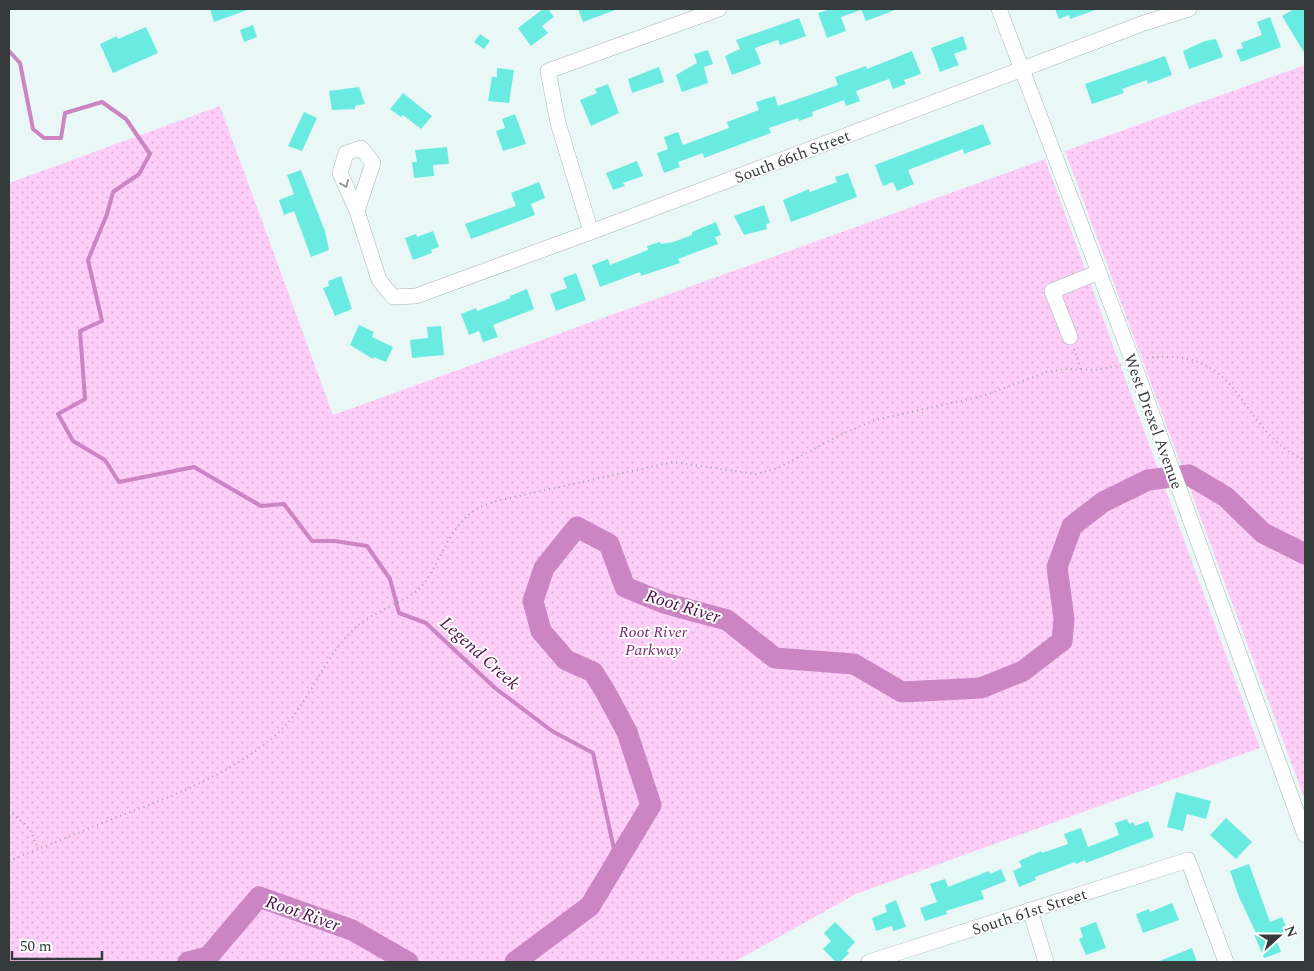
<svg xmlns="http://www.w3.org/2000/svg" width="1314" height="971" viewBox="0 0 1314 971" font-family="Spectral,serif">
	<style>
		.park { fill: url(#park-dots) }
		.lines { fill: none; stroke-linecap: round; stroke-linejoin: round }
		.stream { stroke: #ca85c2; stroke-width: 4 }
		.river { stroke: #ca85c2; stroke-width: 21 }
		.building { fill: #6aebe1 }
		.minor-casing { stroke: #a7b5b3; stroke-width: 16 }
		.path { stroke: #9aa5a3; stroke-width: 2; stroke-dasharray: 1 4; stroke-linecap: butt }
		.minor { stroke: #fff; stroke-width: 15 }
		.oneway { stroke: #9a9d9c }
		.labels { text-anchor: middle; stroke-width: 4; stroke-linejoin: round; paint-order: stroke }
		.street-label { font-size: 16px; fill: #353b3a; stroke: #fff }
		.park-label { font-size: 16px; font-style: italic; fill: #7a2974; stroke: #fff }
		.water-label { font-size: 18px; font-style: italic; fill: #4e114a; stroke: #fff }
	</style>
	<defs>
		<pattern id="park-dots" width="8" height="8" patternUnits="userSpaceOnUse" patternTransform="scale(1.25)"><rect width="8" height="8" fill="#fecef8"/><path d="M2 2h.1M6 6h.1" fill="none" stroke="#dab2d5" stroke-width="1.8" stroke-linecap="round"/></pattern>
	</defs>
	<rect width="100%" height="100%" fill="#e9f8f6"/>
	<g class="park">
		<polygon points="1305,65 1305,800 1065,151"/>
		<polygon points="220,106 333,415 1045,159 1260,748 856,894 734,962 9,962 9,183"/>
	</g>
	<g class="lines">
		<polyline class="stream" points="9,51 20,63 33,129 44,138 61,138 65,113 102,102 126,119 150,154 139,174 113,192 107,214 88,260 102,321 80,331 85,399 58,414 73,441 105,460 119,482 194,467 261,506 284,504 312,541 335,541 367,546 390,579 399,613 426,623 495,688 552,731 593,753 614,849 605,866 601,886"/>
		<g class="river">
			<polyline points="188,962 208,957 259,897 352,930 408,962"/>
			<polyline points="515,962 590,906 651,805 627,732 605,691 593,672 566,660 541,631 533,601 544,568 577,527 609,544 625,587 664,603 727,620 775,658 854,664 902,692 981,688 1023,671 1062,641 1064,619 1057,567 1072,526 1103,502 1148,480 1189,475 1226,497 1263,533 1305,554"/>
		</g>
	</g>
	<g class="building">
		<polygon points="210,9 247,9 247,10 214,22"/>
		<polygon points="543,9 548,9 554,17 542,26 548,33 531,46 518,28"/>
		<polygon points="578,9 615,9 615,10 583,22"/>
		<polygon points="831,9 861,9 861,10 841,17 846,31 827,38 818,13"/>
		<polygon points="861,9 895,9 895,10 866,21"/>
		<polygon points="1055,9 1095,9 1095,10 1070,19 1069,15 1059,19"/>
		<polygon points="1294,9 1305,9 1305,54 1282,16"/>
		<polygon points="1270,17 1281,47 1241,62 1236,50 1243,48 1241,43 1262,35 1257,22"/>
		<polygon points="799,18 806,36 780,45 778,40 755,48 761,64 732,75 725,56 740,49 736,40"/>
		<polygon points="253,25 257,37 244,42 240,30"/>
		<polygon points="146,27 158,53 113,73 100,44 117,36 118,39"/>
		<polygon points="480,34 490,41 484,49 474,42"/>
		<polygon points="963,36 967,49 954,54 959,65 940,72 931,48"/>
		<polygon points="1216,39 1223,57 1189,69 1183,51 1205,41"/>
		<polygon points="708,50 713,64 704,67 708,83 682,92 676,75 697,63 694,54"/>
		<polygon points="912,51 921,74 904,80 906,84 893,89 889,79 856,91 860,101 846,106 844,100 812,112 813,116 799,121 798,118 769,128 771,133 704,158 703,153 678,162 680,167 664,173 657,153 668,149 664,137 678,132 683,145 729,128 727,122 759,110 756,102 775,96 778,106 838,85 835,77 866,66 867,69"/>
		<polygon points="1165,56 1172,75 1148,84 1147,80 1122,89 1124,93 1092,104 1085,84"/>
		<polygon points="659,67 664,82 632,93 628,79"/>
		<polygon points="497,68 514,70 509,103 488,101 492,77 497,77"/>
		<polygon points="608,84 619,113 591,126 580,100 597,93 595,89"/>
		<polygon points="359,87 365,104 355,106 355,109 332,110 329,91"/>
		<polygon points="403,93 432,116 421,129 403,115 401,117 390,109"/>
		<polygon points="304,112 317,118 302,151 288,146"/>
		<polygon points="515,114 526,144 503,151 496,131 505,128 502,119"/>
		<polygon points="983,124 991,144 964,154 963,149 908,170 914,184 897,191 893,182 883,186 875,165"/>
		<polygon points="447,147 449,164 433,165 434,176 414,178 412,162 417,162 415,150"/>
		<polygon points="637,161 643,176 623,183 625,186 613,190 606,173"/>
		<polygon points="301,170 325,231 329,250 311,257 294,211 284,215 279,200 294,194 287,175"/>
		<polygon points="848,173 857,197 791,222 783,200 809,189 810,192 837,182 835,177"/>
		<polygon points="539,182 545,198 531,204 535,215 471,239 465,224 516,206 511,193"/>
		<polygon points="764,205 770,223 766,224 767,229 744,235 734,216"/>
		<polygon points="716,222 721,235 715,237 718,244 678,259 680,263 641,276 640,272 600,287 592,265 608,259 610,265 648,250 647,246 660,242 661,244 673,242 692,235 692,232"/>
		<polygon points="433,231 439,247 431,250 432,253 413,260 405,238 416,234 417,237"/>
		<polygon points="576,273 586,300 556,311 550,294 567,288 563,278"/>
		<polygon points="341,276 352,309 335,316 323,288 329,286 328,281"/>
		<polygon points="527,289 534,309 493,325 498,337 483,342 479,331 469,335 461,314 476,308 477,311 501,302 510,298 510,296"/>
		<polygon points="359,325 374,332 372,337 393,347 386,362 374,357 373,359 350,345"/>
		<polygon points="441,326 444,355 412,358 410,340 428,338 427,327"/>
		<polygon points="1176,792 1211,801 1206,819 1187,814 1183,831 1167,827"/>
		<polygon points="1226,818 1252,842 1236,859 1210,835"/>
		<polygon points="1127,819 1129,824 1133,822 1135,826 1148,821 1154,837 1086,863 1085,860 1076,864 1075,862 1035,877 1036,880 1019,887 1013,871 1022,867 1019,861 1041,851 1042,853 1068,844 1064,834 1081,828 1088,847 1119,835 1115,823"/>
		<polygon points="1249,864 1270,922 1282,917 1288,931 1275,936 1281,952 1264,958 1254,934 1256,933 1239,897 1230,871"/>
		<polygon points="1001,869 1006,881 981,891 984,899 946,911 947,914 925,921 920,908 937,902 930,884 945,879 948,887 989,871 990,874"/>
		<polygon points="896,900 906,927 893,931 892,926 876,931 872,918 887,912 885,905"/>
		<polygon points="1172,903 1179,920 1143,933 1136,914 1149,909 1150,912"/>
		<polygon points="835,922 855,942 847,951 849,953 840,962 836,962 823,949 831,941 824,933"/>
		<polygon points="1096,922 1106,948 1086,955 1079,939 1083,937 1080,928"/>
		<polygon points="1192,948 1197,962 1157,962"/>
	</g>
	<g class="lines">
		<g class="minor-casing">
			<g id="minor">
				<polyline points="999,9 1133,362 1305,835"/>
				<polyline points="357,211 373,163 361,148 346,153 340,173 357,211 379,280 393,297 416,296 591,232 1144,23 1189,9"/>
				<polyline points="591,232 558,123 548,71 719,9"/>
				<polyline points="1070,337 1052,291 1099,272"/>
				<polyline points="1030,910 1046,962"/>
				<polyline points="869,962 1188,860 1226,962"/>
			</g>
		</g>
		<g class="path">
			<polyline points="1074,349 1081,370"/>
			<path d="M 1147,358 C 1247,346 1234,429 1305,460"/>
			<polyline points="9,810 30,829 38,849"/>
			<path d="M 9,861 C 45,846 81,832 117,817 C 173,796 231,774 277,734 C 310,704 322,658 355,628 C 372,612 410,600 422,586 C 441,562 447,531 472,512 C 479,507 488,504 496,501 L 673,462 L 756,474 L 778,468 L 840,435 L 875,420 L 983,396 L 1047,372 L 1064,369 L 1095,370 L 1121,365"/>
		</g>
		<use href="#minor" class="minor"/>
	</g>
	<defs><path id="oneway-chevron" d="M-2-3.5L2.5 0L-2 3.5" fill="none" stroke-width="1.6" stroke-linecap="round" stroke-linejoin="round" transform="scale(1.25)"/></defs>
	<use class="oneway" href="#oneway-chevron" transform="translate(345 184) rotate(67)"/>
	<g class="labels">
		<g class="street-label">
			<text transform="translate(792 156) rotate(-21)" y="6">South 66th Street</text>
			<text transform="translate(1154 421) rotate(70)" y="6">West Drexel Avenue</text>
			<text transform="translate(1029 911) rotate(-18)" y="6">South 61st Street</text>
		</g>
		<g class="park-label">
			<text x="653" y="637">Root River<tspan x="653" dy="18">Parkway</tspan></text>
		</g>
		<g class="water-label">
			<text transform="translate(683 606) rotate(17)" y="6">Root River</text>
			<text transform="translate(480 653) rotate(42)" y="6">Legend Creek</text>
			<text transform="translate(303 913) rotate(19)" y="6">Root River</text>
		</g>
	</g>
	<rect width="1314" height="971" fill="none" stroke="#353b3a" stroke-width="20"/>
	<g transform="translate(1279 936) rotate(69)" stroke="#ffffff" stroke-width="4" paint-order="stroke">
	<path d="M0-4L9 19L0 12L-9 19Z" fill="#353b3a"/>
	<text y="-8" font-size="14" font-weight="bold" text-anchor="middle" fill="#353b3a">N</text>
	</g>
	<path d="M12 951v8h90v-8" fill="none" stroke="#353b3a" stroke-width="2.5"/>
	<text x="20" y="951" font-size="15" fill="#353b3a" stroke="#ffffff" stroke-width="4" paint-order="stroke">50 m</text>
</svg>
